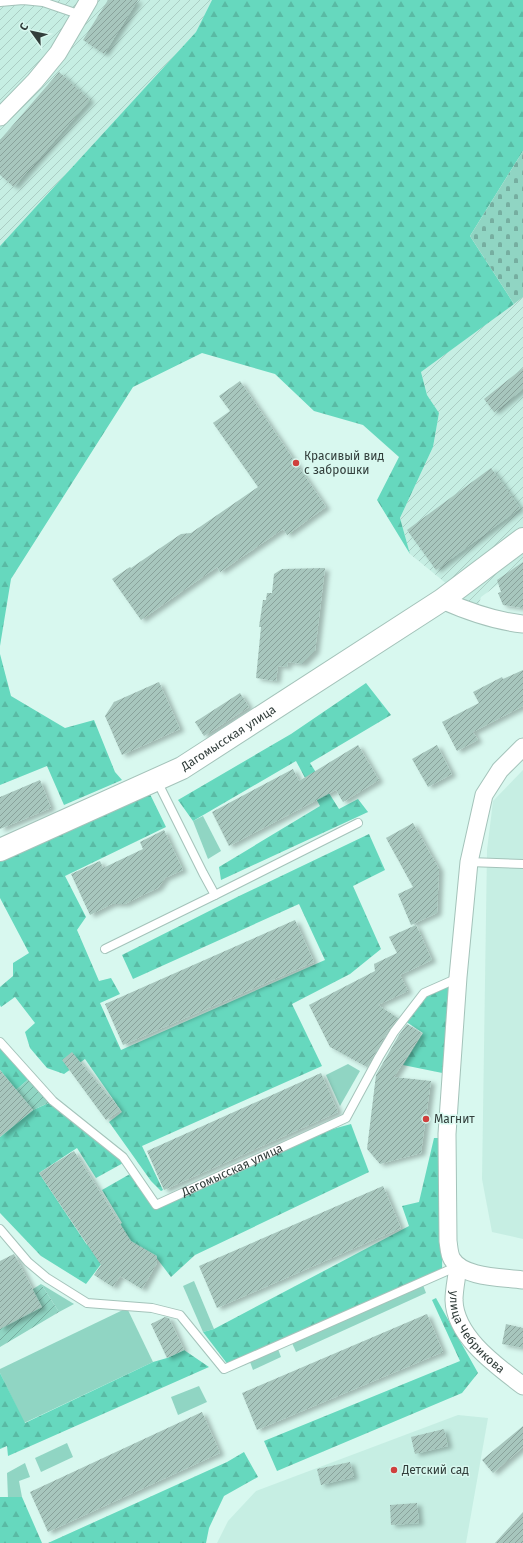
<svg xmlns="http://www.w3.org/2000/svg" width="523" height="1543" viewBox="0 0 523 1543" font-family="'Fira Sans',sans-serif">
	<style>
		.built { fill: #c6eee3 }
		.industrial { fill: url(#industrial-furrows) }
		.green { fill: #90d5c3 }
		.forest { fill: url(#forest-firs) }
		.cemetery { fill: url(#cemetery-stones) }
		.garden { fill: url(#garden-furrows) }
		.building { fill: url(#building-hatch); filter: url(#shadow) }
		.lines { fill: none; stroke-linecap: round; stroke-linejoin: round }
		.lane-casing { stroke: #a4c3ba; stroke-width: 10 }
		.street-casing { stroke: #a4c3ba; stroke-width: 19 }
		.secondary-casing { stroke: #a4c3ba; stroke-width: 24 }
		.lane { stroke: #fff; stroke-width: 8 }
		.street { stroke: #fff; stroke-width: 17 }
		.secondary { stroke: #fff; stroke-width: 22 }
		.poi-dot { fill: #cf403d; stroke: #d8f8ef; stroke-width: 1.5 }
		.labels { text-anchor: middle; stroke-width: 3; stroke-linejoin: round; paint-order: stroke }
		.poi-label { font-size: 12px; fill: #323e3b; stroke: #d8f8ef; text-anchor: start }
		.street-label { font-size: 12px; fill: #323e3b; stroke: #d8f8ef }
	</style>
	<defs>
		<pattern id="industrial-furrows" width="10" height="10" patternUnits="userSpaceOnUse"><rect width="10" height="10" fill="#c6eee3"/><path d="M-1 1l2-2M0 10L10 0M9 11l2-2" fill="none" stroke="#abcdc4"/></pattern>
		<pattern id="forest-firs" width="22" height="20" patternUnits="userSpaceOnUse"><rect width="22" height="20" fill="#66d8be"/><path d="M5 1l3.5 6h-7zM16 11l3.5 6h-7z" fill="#59baa4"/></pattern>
		<pattern id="cemetery-stones" width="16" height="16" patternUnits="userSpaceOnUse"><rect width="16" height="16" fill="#90d5c3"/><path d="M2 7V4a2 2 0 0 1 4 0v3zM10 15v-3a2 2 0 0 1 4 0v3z" fill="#76aea0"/></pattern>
		<pattern id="garden-furrows" width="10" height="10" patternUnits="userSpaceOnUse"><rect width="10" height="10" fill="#90d5c3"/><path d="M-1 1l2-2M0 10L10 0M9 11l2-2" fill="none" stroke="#76aea0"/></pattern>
		<pattern id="building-hatch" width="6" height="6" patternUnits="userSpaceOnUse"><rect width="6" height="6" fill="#a7c6bd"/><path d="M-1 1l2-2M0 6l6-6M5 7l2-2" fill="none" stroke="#89a29b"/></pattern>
		<filter id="shadow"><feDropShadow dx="4.5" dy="2.5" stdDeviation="2" flood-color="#0004"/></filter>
	</defs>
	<rect width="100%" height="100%" fill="#d8f8ef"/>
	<g class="built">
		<polygon points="523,770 523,1239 492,1232 482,1179 487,850 493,801"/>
		<polygon points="458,1415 488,1418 466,1543 217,1543 228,1521 256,1491"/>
	</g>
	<g class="industrial">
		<polygon points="0,0 212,0 196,32 0,246"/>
		<polygon points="523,297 523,566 481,597 475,616 453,589 410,554 400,518 433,447 439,413 427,395 421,372"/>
	</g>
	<g class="green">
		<polygon points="203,816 221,851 208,859 193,821"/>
		<polygon points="348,1064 360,1071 340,1106 326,1075"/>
		<polygon points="194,1281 214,1329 203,1332 183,1286"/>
		<polygon points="41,1284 74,1304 59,1312"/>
		<polygon points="423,1285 426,1293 296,1352 292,1343"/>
		<polygon points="127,1308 153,1362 24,1423 0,1373 0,1369"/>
		<polygon points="278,1349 281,1357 253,1370 250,1362"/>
		<polygon points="199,1386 207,1402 178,1415 171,1397"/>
		<polygon points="67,1443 73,1457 41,1472 35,1458"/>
		<polygon points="25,1463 30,1477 19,1481 22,1497 8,1498 7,1473"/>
	</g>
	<g class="forest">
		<polygon points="212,0 523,0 523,151 470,236 514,304 421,372 427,395 439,413 433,447 400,518 410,554 377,500 399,457 363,425 314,411 275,374 202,353 133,387 11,579 0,646 0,246 196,32"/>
		<polygon points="0,654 11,696 65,728 94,720 115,772 122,780 64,805 47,766 0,785"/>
		<polygon points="366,683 391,715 310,763 339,809 358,799 368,812 221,880 219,867 320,806 296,761 193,821 178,800 291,734"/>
		<polygon points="148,790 166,827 65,876 86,917 77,930 99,981 111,978 120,994 100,1003 121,1050 325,960 299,904 133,979 122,955 237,897 369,834 385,870 353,886 381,949 350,974 292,1004 322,1066 142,1146 163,1190 161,1191 151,1181 109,1122 122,1112 85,1059 64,1074 47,1068 30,1048 25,1032 35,1023 15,997 1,1007 0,1005 0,987 13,976 13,963 29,953 0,898 0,857"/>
		<polygon points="467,976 457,1076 403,1065 423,1033 405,1021 425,995"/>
		<polygon points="0,1042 31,1077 16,1090 0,1070"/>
		<polygon points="53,1101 125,1162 96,1178 77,1148 39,1173 87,1245 122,1223 102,1190 130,1174 154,1209 209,1183 322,1132 351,1124 369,1172 195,1255 171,1277 155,1256 108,1255 86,1284 41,1256 0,1213 0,1137 33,1110"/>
		<polygon points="434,1138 444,1138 442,1272 229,1366 203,1332 214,1329 409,1226 402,1206 419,1202"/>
		<polygon points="436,1298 478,1373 462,1393 277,1471 264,1441 460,1361 432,1300"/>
		<polygon points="184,1350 209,1367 8,1456 7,1446 0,1449 0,1373 25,1423 153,1362 167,1358"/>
		<polygon points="244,1452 258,1477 224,1496 209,1528 206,1543 48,1543 227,1462"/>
		<polygon points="0,1497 22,1497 42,1543 0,1543"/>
	</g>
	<polygon class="cemetery" points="523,151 523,297 514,304 470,236"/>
	<g class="garden">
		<polygon points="31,1077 53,1101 33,1110 16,1090"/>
		<polygon points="41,1284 59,1312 0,1347 0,1329 33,1289"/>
	</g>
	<g class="building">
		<polygon points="108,0 138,0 104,54 83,40"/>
		<polygon points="59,72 90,100 14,187 0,175 0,140"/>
		<polygon points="523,368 523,389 494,412 484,399"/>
		<polygon points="240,381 326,507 287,535 283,529 220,572 217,567 141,620 112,579 130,567 131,568 181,534 191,533 258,487 213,423 230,411 219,396"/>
		<polygon points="491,468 520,508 436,570 407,530"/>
		<polygon points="523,562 523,608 503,605 498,593 501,592 497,580"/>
		<polygon points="325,568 315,651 302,664 288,662 287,667 278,666 276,681 256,678 261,627 259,627 263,600 266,600 267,593 272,593 274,574 282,569"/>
		<polygon points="523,670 523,706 473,732 478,740 457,751 442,722 479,703 473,692 502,677 503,679"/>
		<polygon points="159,682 180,729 122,755 105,716 114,702"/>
		<polygon points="240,693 249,707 204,736 195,722"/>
		<polygon points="358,745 379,780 343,802 336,790 229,846 212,812 293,769 299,781"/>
		<polygon points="437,745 452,774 428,787 412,759"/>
		<polygon points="40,780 51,808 0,829 0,797"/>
		<polygon points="413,823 439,869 437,913 411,925 398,894 413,887 386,838"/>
		<polygon points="164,830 183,870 165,878 158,888 143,895 125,904 112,904 90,915 71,874 100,861 103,868 143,849 140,842"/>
		<polygon points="295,920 314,962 123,1045 105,1004"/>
		<polygon points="416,925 432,960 400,975 408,991 378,1005 398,1018 389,1029 367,1067 330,1047 309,1005 375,971 374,964 397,953 389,937"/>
		<polygon points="407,1024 422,1033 394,1077 431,1081 421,1153 380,1164 367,1149 376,1075 399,1035"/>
		<polygon points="72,1052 109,1097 110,1096 120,1110 106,1120 62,1060"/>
		<polygon points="0,1070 33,1110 0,1137"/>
		<polygon points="321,1073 338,1112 164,1190 147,1151"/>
		<polygon points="74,1151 131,1241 157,1256 157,1263 142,1289 120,1276 113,1287 94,1275 101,1265 39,1173"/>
		<polygon points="383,1186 401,1228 217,1308 199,1266"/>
		<polygon points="14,1254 42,1307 0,1329 0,1261"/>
		<polygon points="427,1314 443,1352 257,1430 242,1393"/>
		<polygon points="165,1317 169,1318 184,1350 167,1358 151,1324"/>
		<polygon points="506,1324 523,1328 523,1348 502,1344"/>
		<polygon points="202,1412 220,1453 48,1532 30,1492"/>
		<polygon points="523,1426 523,1447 493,1473 482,1460"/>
		<polygon points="444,1429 448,1446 415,1454 411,1437"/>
		<polygon points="350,1462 354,1477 321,1485 317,1469"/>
		<polygon points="417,1503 419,1523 391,1525 390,1505"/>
		<polygon points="523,1512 523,1543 495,1543"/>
	</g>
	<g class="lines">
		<g class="lane-casing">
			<g id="lane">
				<polyline points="0,2 23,0 43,2 81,15"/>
				<polyline points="469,862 523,864"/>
				<polyline points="215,895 358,823"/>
				<polyline points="105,949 215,895 203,873 157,781"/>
				<path id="s1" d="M 0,1042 L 53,1101 L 123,1157 L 156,1205 L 346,1118 L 379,1057 L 394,1032 L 424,993 L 458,978"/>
				<polyline points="0,1229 28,1262 47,1278 87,1303 152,1308 180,1315 224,1369 458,1266"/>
			</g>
		</g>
		<g class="street-casing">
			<g id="street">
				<polyline points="0,117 35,81 58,53 89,0"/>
				<path d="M 442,600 C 469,612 494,621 523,624"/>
				<path d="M 523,747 L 500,770 L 484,795 L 469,862 L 458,977 L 447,1134 L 448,1241 C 449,1247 449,1254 452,1259 C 463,1278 503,1277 523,1280"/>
				<path id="s2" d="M 458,1266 C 457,1277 454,1289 454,1300 C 455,1337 497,1366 523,1386"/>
			</g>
		</g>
		<g class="secondary-casing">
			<g id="secondary">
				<path id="s3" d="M 0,850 L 182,768 L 442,600 L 523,539"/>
			</g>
		</g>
		<use href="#lane" class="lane"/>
		<use href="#street" class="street"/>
		<use href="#secondary" class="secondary"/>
	</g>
	<g class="poi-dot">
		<circle cx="296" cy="463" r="4"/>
		<circle cx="426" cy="1119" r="4"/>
		<circle cx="394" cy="1470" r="4"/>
	</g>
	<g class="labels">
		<g class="poi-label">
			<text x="304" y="460">Красивый вид<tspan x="304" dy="14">с заброшки</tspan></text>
			<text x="434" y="1123">Магнит</text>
			<text x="402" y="1474">Детский сад</text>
		</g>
		<g class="street-label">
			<text dy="4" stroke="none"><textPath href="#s3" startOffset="255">Дагомысская улица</textPath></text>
			<text dy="4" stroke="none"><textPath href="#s1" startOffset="311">Дагомысская улица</textPath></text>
			<text dy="4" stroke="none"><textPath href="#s2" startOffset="74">улица Чебрикова</textPath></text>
		</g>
	</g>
	<g transform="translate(32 32) rotate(303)" stroke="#d8f8ef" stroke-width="3" paint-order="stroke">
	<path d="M0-3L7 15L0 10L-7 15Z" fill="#323e3b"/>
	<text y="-6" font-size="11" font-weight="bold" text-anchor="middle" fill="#323e3b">С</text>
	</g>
</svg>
